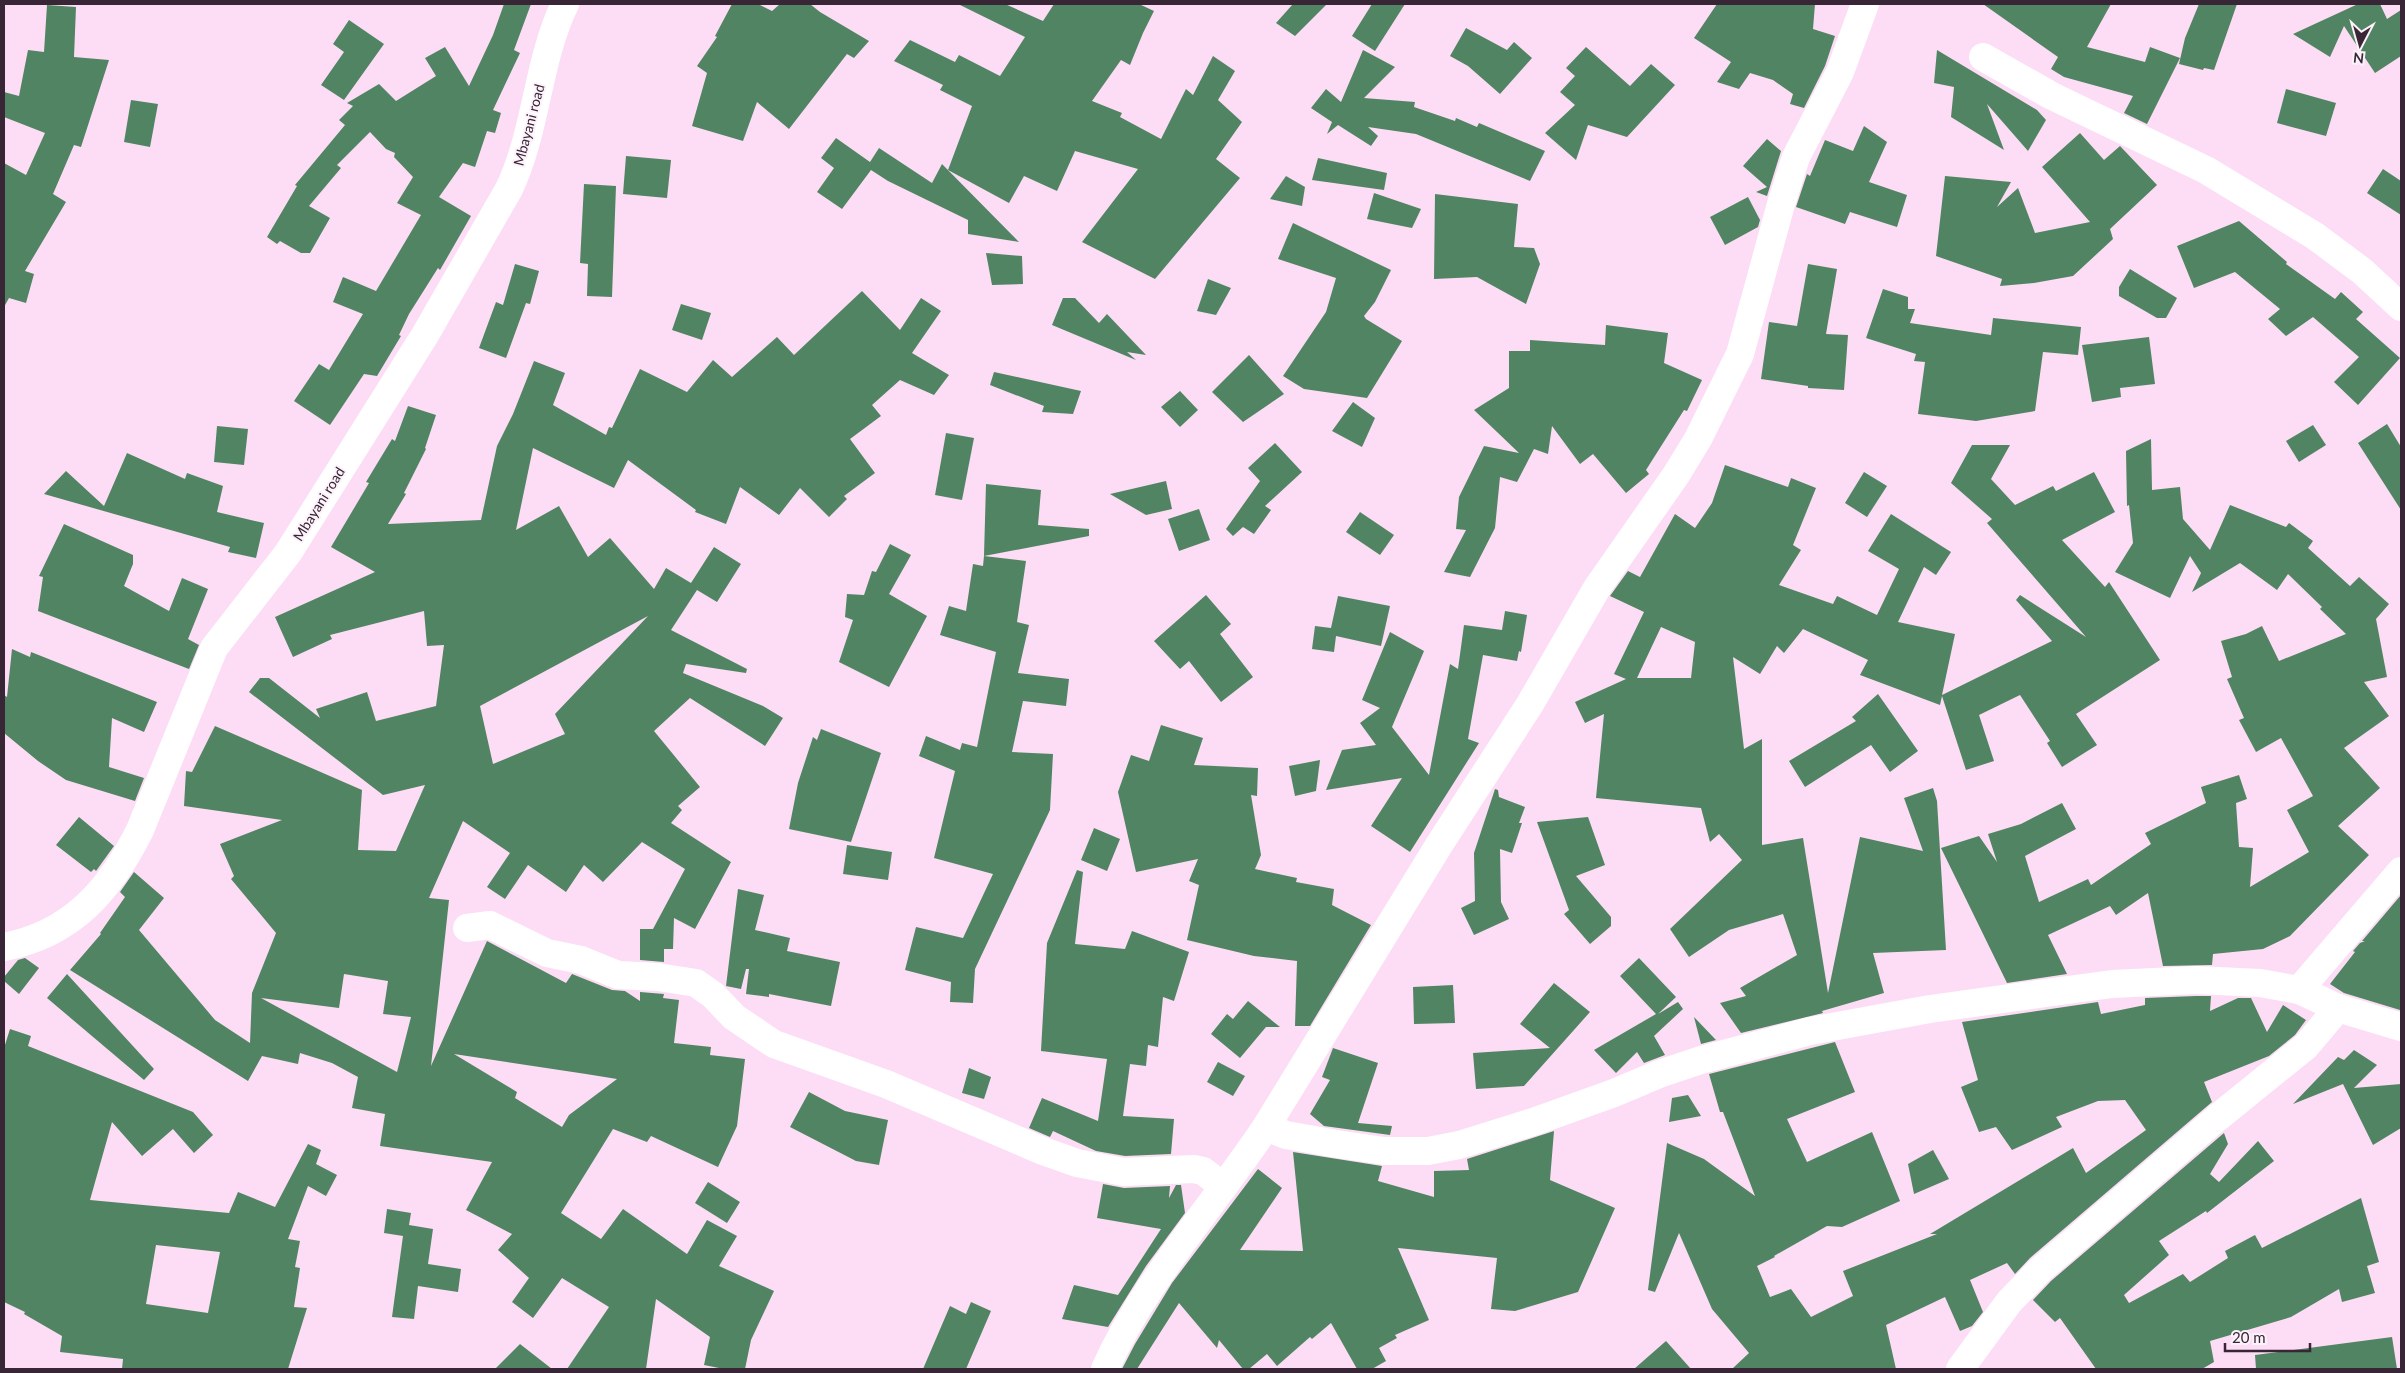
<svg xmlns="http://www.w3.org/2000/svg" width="2405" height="1373" viewBox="0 0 2405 1373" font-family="Lato,sans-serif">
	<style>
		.building { fill: #518462; fill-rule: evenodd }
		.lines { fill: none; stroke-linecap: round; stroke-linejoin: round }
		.minor { stroke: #fff; stroke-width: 28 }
		.labels { text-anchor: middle; stroke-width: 4; stroke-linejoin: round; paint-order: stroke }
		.street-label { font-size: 14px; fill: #382535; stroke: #fcf2fa }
	</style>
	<rect width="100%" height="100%" fill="#fcddf5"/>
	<g class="building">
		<polygon points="504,4 531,4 514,50 520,53 493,110 501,113 495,133 487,131 475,167 463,163 439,197 471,216 440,270 438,268 409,314 399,335 401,336 377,376 364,374 330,425 294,401 319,364 329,370 363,314 333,302 343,277 376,291 421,215 397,203 413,177 394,157 395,153 386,149 370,132 337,165 341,168 309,206 330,218 310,253 301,253 280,241 277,244 267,237 297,186 295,185 345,125 339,120 353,106 347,103 379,84 396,101 436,76 425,58 445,47 469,86 493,35"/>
		<polygon points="732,4 758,4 772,11 780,4 810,4 820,12 869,41 854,58 847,54 789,129 757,102 743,141 692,126 707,73 697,66 717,37 715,36"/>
		<polygon points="958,4 1005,4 1043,21 1054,4 1139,4 1154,11 1143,33 1130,65 1121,60 1092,101 1122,113 1120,117 1161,139 1186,89 1193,95 1213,56 1235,71 1218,100 1242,122 1216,159 1240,178 1155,279 1082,242 1138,169 1075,151 1057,191 1024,176 1009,203 948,170 972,106 940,90 943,85 894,61 910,40 955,62 959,55 1000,76 1025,37"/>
		<polygon points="1293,4 1327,4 1295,36 1276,23"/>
		<polygon points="1372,4 1405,4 1375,51 1352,36"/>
		<polygon points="1717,4 1815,4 1813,29 1835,36 1825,66 1804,108 1790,104 1793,94 1773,80 1750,73 1739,89 1717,82 1731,62 1694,38"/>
		<polygon points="1983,4 2111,4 2087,47 2145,62 2150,47 2180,58 2147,124 2124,113 2133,96 2064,77 2051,69 2058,57"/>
		<polygon points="2199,4 2237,4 2214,70 2204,68 2203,70 2179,64 2185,38"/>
		<polygon points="2358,4 2380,4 2387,19 2401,10 2401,56 2375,73 2344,26 2330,57 2293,34"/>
		<polygon points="47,5 76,7 74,57 109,60 81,147 74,145 53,194 66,202 25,271 34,274 26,303 9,298 4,307 4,163 26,175 45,133 4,117 4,92 19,96 28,50 44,52"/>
		<polygon points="349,20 384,44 344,100 321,85 344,52 333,44"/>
		<polygon points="1466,28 1507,50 1514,42 1532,58 1500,94 1468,66 1450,56"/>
		<polygon points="1586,47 1630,86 1651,64 1675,85 1627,137 1588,125 1576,160 1545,133 1575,105 1560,92 1575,76 1566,68"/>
		<polygon points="1363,50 1395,67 1364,98 1415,102 1414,107 1455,121 1456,118 1477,127 1479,123 1545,151 1530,181 1416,134 1368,127 1378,136 1371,146 1338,125 1327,134 1332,122 1311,108 1326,89 1341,102"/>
		<polygon points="1937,50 2037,110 2046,120 2028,151 1987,104 2004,150 1951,117 1954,87 1934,83"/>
		<polygon points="2286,89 2336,103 2326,136 2277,123"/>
		<polygon points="131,100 158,104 150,147 124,142"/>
		<polygon points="1864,126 1887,142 1869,182 1907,195 1897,227 1850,212 1845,224 1796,207 1807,174 1810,176 1825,140 1853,151"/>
		<polygon points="2080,133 2104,160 2120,146 2157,185 2110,229 2113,239 2073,276 2034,283 2000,286 2002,279 1936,256 1945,176 2011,182 1997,207 2018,188 2035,233 2090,222 2042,167"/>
		<polygon points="836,138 870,162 879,148 932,183 942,164 1019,242 968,234 968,220 888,181 871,170 842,209 817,192 834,168 821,158"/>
		<polygon points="1767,139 1781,151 1767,196 1756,192 1767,187 1743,166"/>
		<polygon points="626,156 671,160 667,198 623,194"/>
		<polygon points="1318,158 1387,173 1384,190 1312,180"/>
		<polygon points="2383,169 2401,181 2401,215 2367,193"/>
		<polygon points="1286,176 1305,187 1302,206 1270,199"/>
		<polygon points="584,184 616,186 612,297 587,296 588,264 580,263"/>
		<polygon points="1374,193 1421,209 1412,228 1367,219"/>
		<polygon points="1435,194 1518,204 1514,247 1534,248 1540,264 1526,304 1477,277 1434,279"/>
		<polygon points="1748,197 1760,220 1758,227 1725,245 1710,217"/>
		<polygon points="2239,221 2287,262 2286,264 2335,299 2341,292 2363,312 2356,319 2400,358 2358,405 2334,382 2359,357 2313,317 2286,336 2268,319 2280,309 2235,272 2194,288 2177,246"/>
		<polygon points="1293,223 1391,270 1375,302 1364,316 1366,319 1402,341 1367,398 1304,389 1283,376 1326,312 1336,278 1278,259"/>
		<polygon points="986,253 1022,256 1023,284 992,285"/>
		<polygon points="515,264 539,271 530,304 526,303 506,358 479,348 496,302 503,305"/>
		<polygon points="1808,264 1837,269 1826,334 1848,335 1844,390 1808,388 1808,386 1761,379 1769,322 1797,326"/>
		<polygon points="2130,269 2177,298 2166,318 2157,318 2119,296 2119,287"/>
		<polygon points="1208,279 1231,288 1216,315 1197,311"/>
		<polygon points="1883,289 1908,297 1908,309 1915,309 1910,323 1991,335 1993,318 2081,327 2078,355 2043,352 2035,411 1976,421 1918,414 1925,362 1914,361 1916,354 1866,338"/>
		<path d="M 862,291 L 900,330 L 921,298 L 941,311 L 912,353 L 949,375 L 934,395 L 900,380 L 872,405 L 881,416 L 850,439 L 875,473 L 844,496 L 847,499 L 829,517 L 800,488 L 779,515 L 740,487 L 726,524 L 695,512 L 696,510 L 628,460 L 614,488 L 533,448 L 516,530 L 559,506 L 588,557 L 610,538 L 654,589 L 666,568 L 691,583 L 714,547 L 741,564 L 717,602 L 697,590 L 671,630 L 747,669 L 746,673 L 686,664 L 683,673 L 763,706 L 783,718 L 765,746 L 690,698 L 654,731 L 700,787 L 678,806 L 682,810 L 671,823 L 731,862 L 695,929 L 674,918 L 673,949 L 664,949 L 664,962 L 640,960 L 640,929 L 653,929 L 685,869 L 642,842 L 603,882 L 584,865 L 566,892 L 528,865 L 505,899 L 487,887 L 510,853 L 463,821 L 429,898 L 449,900 L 431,1066 L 487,941 L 566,983 L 572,974 L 612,990 L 625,991 L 640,1001 L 640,992 L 664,994 L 663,998 L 679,1000 L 674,1043 L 711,1047 L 710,1055 L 745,1059 L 737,1126 L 718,1167 L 651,1136 L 647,1142 L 613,1129 L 561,1213 L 601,1239 L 623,1209 L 687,1254 L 707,1220 L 737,1236 L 719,1266 L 774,1291 L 751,1340 L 745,1369 L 724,1369 L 704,1365 L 710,1337 L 656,1299 L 646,1369 L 567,1369 L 609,1307 L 562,1278 L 533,1318 L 512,1302 L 529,1278 L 498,1250 L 512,1234 L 466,1210 L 492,1162 L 380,1146 L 385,1114 L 352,1108 L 358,1077 L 332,1063 L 300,1053 L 298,1064 L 262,1056 L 248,1081 L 70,970 L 101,934 L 100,933 L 125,897 L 120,892 L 134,872 L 164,898 L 139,930 L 215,1020 L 250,1043 L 252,993 L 276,933 L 231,879 L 234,876 L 220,844 L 282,820 L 184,806 L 186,771 L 192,772 L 215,726 L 362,790 L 358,850 L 396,851 L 425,785 L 383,795 L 249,692 L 260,678 L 269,678 L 320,718 L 316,709 L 367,692 L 376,721 L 436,706 L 444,645 L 427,646 L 424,611 L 330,635 L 332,639 L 293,657 L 275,617 L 375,572 L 331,547 L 369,483 L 366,482 L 392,439 L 395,441 L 408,406 L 436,415 L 425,448 L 426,449 L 404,493 L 406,494 L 388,524 L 481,520 L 497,446 L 513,414 L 534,361 L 565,373 L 553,405 L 606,435 L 609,427 L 612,428 L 640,369 L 687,392 L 713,360 L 732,377 L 777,337 L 794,355 ZM 648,616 L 555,714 L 565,734 L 493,764 L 480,706 ZM 344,974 L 388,981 L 383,1014 L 411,1017 L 397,1072 L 261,998 L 339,1008 ZM 454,1054 L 586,1074 L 617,1079 L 569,1115 L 562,1127 L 515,1098 L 517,1092 Z"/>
		<polygon points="1063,298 1075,298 1099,323 1107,314 1146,355 1127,352 1136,360 1052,325"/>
		<polygon points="681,304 711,313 702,340 672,330"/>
		<polygon points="1606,325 1668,333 1664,363 1702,380 1687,411 1684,410 1646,470 1649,474 1626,493 1593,454 1580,464 1552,426 1548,454 1534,449 1517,482 1500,477 1495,528 1470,577 1444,572 1466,530 1456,529 1459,497 1484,446 1519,453 1474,410 1509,388 1509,351 1530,351 1530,340 1605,345"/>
		<polygon points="2149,337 2155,384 2120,388 2121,397 2092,402 2082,345"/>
		<polygon points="1249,355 1284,394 1243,422 1212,392"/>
		<polygon points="994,372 1081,391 1073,414 1042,412 1044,406 990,385"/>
		<polygon points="1180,391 1198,410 1180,427 1161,407"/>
		<polygon points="1353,402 1375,418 1362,447 1332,431"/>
		<polygon points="2387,424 2401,447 2401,510 2358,443"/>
		<polygon points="2313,425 2326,445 2299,462 2286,441"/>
		<polygon points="217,426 248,429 244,465 214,462"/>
		<polygon points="946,433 974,438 962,500 935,495"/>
		<polygon points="2151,439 2152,490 2180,487 2183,519 2210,550 2230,505 2286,527 2289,523 2313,541 2308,548 2350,586 2359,577 2389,604 2376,619 2387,677 2364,682 2389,716 2344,748 2380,788 2338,826 2369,855 2290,936 2263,949 2213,954 2212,965 2163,966 2148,893 2116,915 2110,906 2048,935 2067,974 2007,983 1941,848 1979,836 1997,862 1988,834 2021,824 2062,803 2076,829 2025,856 2039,902 2088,879 2091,885 2151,844 2145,833 2206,803 2201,787 2239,775 2247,799 2236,803 2239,847 2253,848 2250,887 2309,852 2287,810 2313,796 2281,738 2256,752 2239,720 2244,718 2227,679 2232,677 2221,641 2246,634 2262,626 2279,661 2346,634 2320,609 2322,607 2288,574 2277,590 2240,563 2192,592 2201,573 2190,556 2170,598 2115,572 2133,543 2129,505 2127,506 2126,451"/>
		<polygon points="1275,443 1302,472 1265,506 1271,510 1254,534 1243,527 1233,536 1226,529 1260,481 1248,468"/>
		<path d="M 1972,445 L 2010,445 L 1991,479 L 2015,505 L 2053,486 L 2056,491 L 2094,472 L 2115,512 L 2062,540 L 2105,587 L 2109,582 L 2160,660 L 2076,714 L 2097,745 L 2062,767 L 2047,743 L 2050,741 L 2020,695 L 1979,715 L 1994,761 L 1966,770 L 1942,696 L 1940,705 L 1860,675 L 1868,660 L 1803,629 L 1784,653 L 1777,646 L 1760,674 L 1733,657 L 1744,749 L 1762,739 L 1762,845 L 1803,838 L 1828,993 L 1860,837 L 1923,851 L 1904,798 L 1933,788 L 1937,801 L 1946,950 L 1873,953 L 1884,993 L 1822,1011 L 1823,1013 L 1741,1033 L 1720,1003 L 1746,996 L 1740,988 L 1797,955 L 1783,914 L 1729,930 L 1689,957 L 1670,929 L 1742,860 L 1719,834 L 1710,842 L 1701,808 L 1596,798 L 1604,714 L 1585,723 L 1575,702 L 1626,679 L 1614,674 L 1644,612 L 1610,596 L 1628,571 L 1640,577 L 1675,514 L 1695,528 L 1712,503 L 1725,465 L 1788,487 L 1791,478 L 1816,488 L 1793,545 L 1801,550 L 1779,585 L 1833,604 L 1837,596 L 1877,615 L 1899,569 L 1868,551 L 1891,514 L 1951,552 L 1936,575 L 1924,567 L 1898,622 L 1955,634 L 1942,695 L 2052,641 L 2016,600 L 2020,595 L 2086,637 L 1987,523 L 1992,519 L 1951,483 ZM 1661,627 L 1695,642 L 1691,678 L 1637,678 Z"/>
		<polygon points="127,453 185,479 187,473 223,486 217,512 264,523 256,558 228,552 230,547 44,494 66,471 104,506"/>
		<polygon points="1864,472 1887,486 1867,517 1845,503"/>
		<polygon points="1166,481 1172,509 1146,515 1110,494"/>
		<polygon points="986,484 1041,490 1038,525 1089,529 1089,536 984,556"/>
		<polygon points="1199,509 1210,540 1179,551 1168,519"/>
		<polygon points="1360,512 1394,535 1380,555 1346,532"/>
		<polygon points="64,524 133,555 133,564 124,586 169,611 182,578 208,589 188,639 199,645 189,669 38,611 43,577 39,576"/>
		<polygon points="890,544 911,555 889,594 927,616 889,687 839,662 853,620 845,617 847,594 864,595 872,571 876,572"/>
		<polygon points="984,556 1026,561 1017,622 1029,625 1018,673 1069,679 1066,706 1023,701 1012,752 1053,754 1050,810 975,969 973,1003 950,1002 951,982 905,970 916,927 963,938 993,874 934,858 955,771 919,756 926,736 960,750 962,743 977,747 996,652 940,635 949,606 966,611 973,564 983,566"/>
		<polygon points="1206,595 1231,624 1220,634 1253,677 1221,702 1189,661 1180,669 1154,641"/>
		<polygon points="1338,596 1390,606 1381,646 1336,636 1334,652 1312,649 1315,626 1331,628"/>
		<polygon points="1505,611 1527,615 1521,652 1519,651 1517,661 1483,655 1468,739 1479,743 1410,852 1371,826 1402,778 1326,790 1342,750 1376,745 1360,723 1380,708 1362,700 1390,632 1424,651 1392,727 1429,775 1450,664 1458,669 1464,625 1502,630"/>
		<polygon points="12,649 30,657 31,652 157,702 144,732 112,718 109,767 144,778 135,801 66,780 38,761 4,733 4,695 7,697"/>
		<polygon points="1878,694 1918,751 1890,772 1871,745 1805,787 1789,761 1856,721 1852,717"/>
		<polygon points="1161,725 1203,738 1194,765 1258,768 1257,796 1251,795 1261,855 1255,869 1297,878 1296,882 1334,889 1332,905 1371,925 1310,1026 1295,1026 1297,961 1254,956 1187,940 1199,885 1189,881 1198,859 1136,872 1118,792 1131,755 1149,761"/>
		<polygon points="821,729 881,753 851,842 789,829 798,783 813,737 817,740"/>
		<polygon points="1320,760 1316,791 1295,796 1289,766"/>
		<polygon points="1495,789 1498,790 1499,797 1525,807 1519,823 1522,823 1512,853 1500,849 1501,902 1509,919 1474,935 1461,908 1475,901 1474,853"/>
		<polygon points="79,817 114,846 96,871 94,869 91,872 56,845"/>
		<polygon points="1588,817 1605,865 1576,876 1611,917 1611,926 1590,944 1564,914 1569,910 1537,822"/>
		<polygon points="1094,828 1120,839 1107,871 1081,860"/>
		<polygon points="847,845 892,852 888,880 843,874"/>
		<polygon points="1077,870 1083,872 1075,944 1125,949 1132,931 1189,952 1174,1001 1163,997 1158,1047 1148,1045 1146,1066 1130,1064 1123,1116 1174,1119 1171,1154 1125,1156 1096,1151 1053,1131 1050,1137 1029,1128 1042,1098 1098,1121 1107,1059 1041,1051 1047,943"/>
		<polygon points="738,889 764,895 755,930 790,938 787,951 840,962 831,1006 769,994 769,997 746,994 749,969 746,969 741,989 726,986"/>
		<polygon points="2401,895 2401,1010 2400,1010 2344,993 2330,984 2355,952 2353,951 2360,943 2365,941 2362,941"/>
		<polygon points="25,958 39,968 19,994 4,981 4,977 18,960"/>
		<polygon points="1639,958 1676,997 1658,1014 1678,1002 1683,1009 1654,1036 1665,1055 1644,1063 1637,1052 1616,1073 1594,1050 1656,1014 1620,976"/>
		<polygon points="67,974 154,1069 144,1080 47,998"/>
		<polygon points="1554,983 1590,1012 1524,1086 1476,1089 1473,1053 1550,1048 1520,1024"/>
		<polygon points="1453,985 1455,1023 1414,1024 1413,987"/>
		<polygon points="2196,996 2211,996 2210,1011 2238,998 2251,998 2267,1032 2283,1005 2306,1020 2295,1035 2269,1056 2204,1082 2212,1102 2030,1258 2015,1274 2007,1263 1970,1280 1983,1312 1972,1326 1960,1331 1945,1297 1886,1325 1896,1369 1732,1369 1749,1353 1712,1309 1679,1233 1655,1292 1648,1290 1667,1143 1704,1159 1755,1196 1723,1112 1720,1112 1709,1074 1835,1042 1855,1092 1787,1119 1807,1162 1872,1132 1900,1201 1842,1227 1827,1226 1774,1256 1775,1257 1757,1266 1770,1297 1791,1289 1811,1317 1853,1296 1843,1271 1937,1234 1930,1234 2073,1148 2086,1173 2146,1130 2125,1100 2098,1101 2056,1117 2062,1127 2012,1150 1996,1127 1979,1132 1961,1087 1978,1080 1962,1022 2098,1002 2101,1014 2145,1005 2145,998"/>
		<polygon points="1248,1001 1280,1027 1266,1027 1240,1058 1211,1034 1227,1014 1233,1019"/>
		<polygon points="1694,1017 1716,1040 1701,1044"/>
		<path d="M 10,1029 L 31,1036 L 28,1046 L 193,1112 L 213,1135 L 194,1153 L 173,1129 L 142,1156 L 112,1122 L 90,1200 L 229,1213 L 238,1192 L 275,1207 L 308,1144 L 321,1150 L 316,1164 L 337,1175 L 326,1196 L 308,1186 L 288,1239 L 300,1241 L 295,1267 L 300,1268 L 294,1307 L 307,1308 L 288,1369 L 122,1369 L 123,1359 L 60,1352 L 62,1336 L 24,1314 L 25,1312 L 4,1302 L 4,1048 ZM 156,1245 L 220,1252 L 208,1313 L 146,1304 Z"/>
		<polygon points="1333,1048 1378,1063 1358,1123 1392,1126 1390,1135 1324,1126 1310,1114 1330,1080 1322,1077"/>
		<polygon points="2354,1050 2377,1065 2354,1088 2401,1084 2401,1128 2373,1145 2343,1084 2293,1104 2338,1057 2344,1060"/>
		<polygon points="1218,1062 1245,1076 1233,1096 1207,1082"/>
		<polygon points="969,1068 991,1077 984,1099 962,1093"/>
		<polygon points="809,1092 845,1111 888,1120 879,1165 856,1161 790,1127"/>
		<polygon points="1688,1095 1701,1116 1669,1122 1672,1098"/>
		<polygon points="1554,1131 1550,1180 1615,1208 1578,1292 1515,1311 1491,1309 1497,1258 1398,1248 1429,1320 1395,1335 1397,1338 1379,1348 1386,1361 1372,1369 1357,1369 1331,1323 1312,1339 1310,1337 1277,1366 1267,1354 1249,1369 1243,1369 1219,1340 1217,1348 1179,1303 1137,1369 1122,1369 1135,1344 1172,1283 1258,1169 1282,1188 1240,1250 1303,1251 1293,1152 1382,1166 1378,1181 1434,1197 1434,1171 1469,1170 1467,1159"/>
		<polygon points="2224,1133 2228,1144 2210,1174 2219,1182 2258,1141 2274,1161 2207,1213 2206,1211 2159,1241 2169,1255 2124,1295 2129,1303 2183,1274 2190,1282 2228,1258 2225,1251 2255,1235 2262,1248 2361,1198 2379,1262 2367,1266 2375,1293 2342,1302 2339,1289 2291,1317 2210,1341 2214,1362 2202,1369 2096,1369 2060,1318 2055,1322 2033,1300 2051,1281"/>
		<polygon points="1933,1150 1949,1179 1914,1194 1908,1164"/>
		<polygon points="708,1182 740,1202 727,1223 695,1203"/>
		<polygon points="1103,1184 1124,1188 1170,1186 1169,1198 1176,1185 1181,1185 1185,1213 1146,1266 1108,1327 1062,1319 1074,1285 1118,1295 1161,1229 1097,1218"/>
		<polygon points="387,1209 411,1213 409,1225 433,1229 428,1264 461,1269 458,1292 418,1286 414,1319 392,1317 403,1236 384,1233"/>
		<polygon points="971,1302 991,1311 966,1369 923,1369 950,1306 966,1314"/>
		<polygon points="2392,1337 2397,1369 2256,1369 2255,1355"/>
		<polygon points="1666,1341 1691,1369 1634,1369"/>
		<polygon points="520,1344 552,1369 495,1369"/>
	</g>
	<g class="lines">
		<g class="minor">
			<polyline points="1983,57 2052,96 2206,170 2315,236 2362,271 2401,307"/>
			<polyline points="467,928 490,925 547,953 581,960 618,975 658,977 696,983 713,995 734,1017 774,1044 886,1084 1043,1151 1077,1163 1124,1172 1194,1169 1203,1171 1223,1186"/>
			<path d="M 4,947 C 72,934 110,890 140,830 L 214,648 L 288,553 L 425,335 L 509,189 C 537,130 537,62 565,4"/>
			<polyline points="2299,990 2401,871"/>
			<polyline points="1266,1127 1286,1135 1337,1144 1384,1151 1428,1151 1459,1145 1536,1121 1614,1093 1659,1074 1701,1060 1810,1031 1930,1009 2112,984 2196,980 2260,983 2299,990 2338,1008 2401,1027"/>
			<path d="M 1105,1369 C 1145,1280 1212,1208 1266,1127 L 1439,845 L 1530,704 L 1597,588 L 1676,475 L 1698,439 L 1740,354 L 1781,204 L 1796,157 L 1840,72 L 1865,4"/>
			<polyline points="1960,1369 2009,1302 2040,1270 2217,1118 2306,1046 2338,1008"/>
		</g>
	</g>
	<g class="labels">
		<g class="street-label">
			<text transform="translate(529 125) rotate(-75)" y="5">Mbayani road</text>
			<text transform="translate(319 504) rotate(-58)" y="5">Mbayani road</text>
		</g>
	</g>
	<rect width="2405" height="1373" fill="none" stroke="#382535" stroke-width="10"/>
	<g transform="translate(2360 45) rotate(186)" stroke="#fcf2fa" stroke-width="4" paint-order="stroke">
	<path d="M0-4L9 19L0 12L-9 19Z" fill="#382535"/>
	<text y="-8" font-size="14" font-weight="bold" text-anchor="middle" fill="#382535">N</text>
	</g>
	<path d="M2225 1343v8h85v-8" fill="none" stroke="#382535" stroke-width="2.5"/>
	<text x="2232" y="1343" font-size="15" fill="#382535" stroke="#fcf2fa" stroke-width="4" paint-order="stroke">20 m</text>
</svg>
